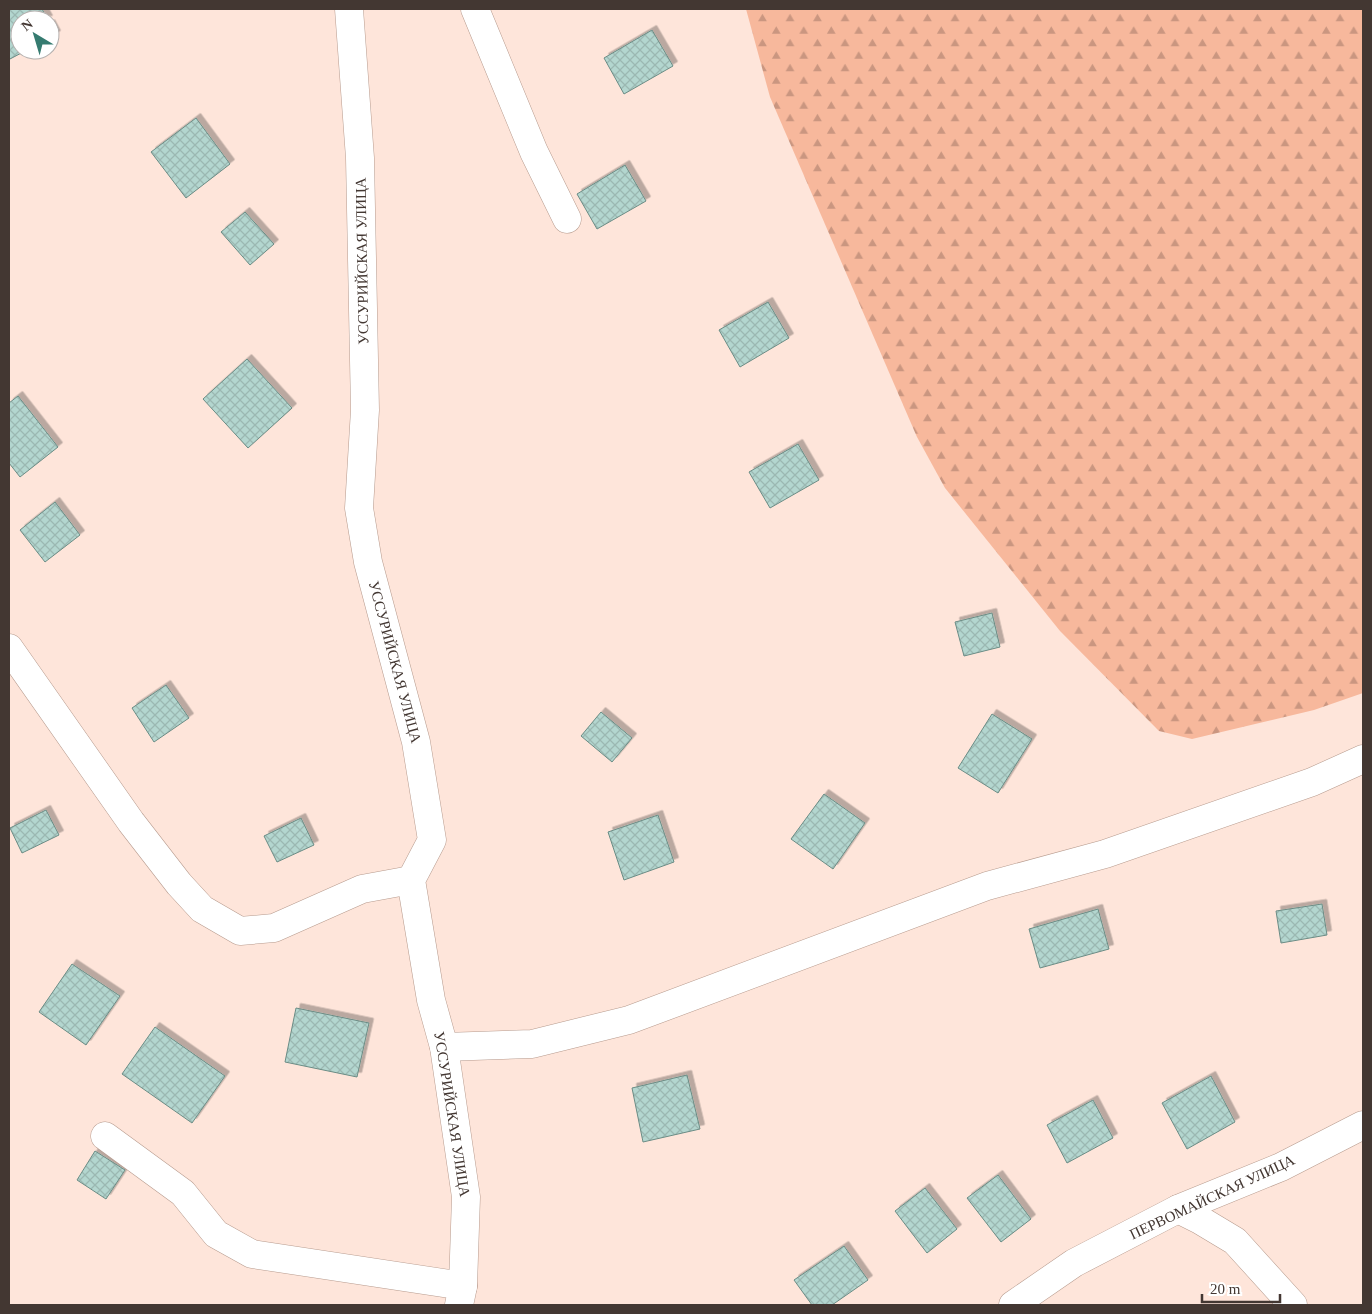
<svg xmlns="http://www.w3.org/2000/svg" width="1372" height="1314" viewBox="0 0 1372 1314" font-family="'Times New Roman',serif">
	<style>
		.forest { fill: url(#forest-firs) }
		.building { fill: url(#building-cross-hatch); stroke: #6b8c85; filter: url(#shadow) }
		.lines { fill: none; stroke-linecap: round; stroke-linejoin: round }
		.minor-casing { stroke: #b79b8e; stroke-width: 29 }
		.minor { stroke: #fff; stroke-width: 28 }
		.labels { text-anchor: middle; stroke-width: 4.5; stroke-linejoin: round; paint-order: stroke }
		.street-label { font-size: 15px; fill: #433732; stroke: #fff }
	</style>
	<defs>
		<pattern id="forest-firs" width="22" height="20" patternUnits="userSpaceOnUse" patternTransform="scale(1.25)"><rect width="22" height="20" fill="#f7b89c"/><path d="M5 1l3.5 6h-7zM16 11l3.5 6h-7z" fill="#ca9680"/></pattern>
		<pattern id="building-cross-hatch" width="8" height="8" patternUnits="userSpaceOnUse" patternTransform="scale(1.25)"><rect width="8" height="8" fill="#b3d6cf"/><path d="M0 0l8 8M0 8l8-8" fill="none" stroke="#9bb8b2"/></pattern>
		<filter id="shadow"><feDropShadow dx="4.5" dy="-4.5" stdDeviation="0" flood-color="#0004"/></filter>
	</defs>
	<rect width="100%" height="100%" fill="#fee5da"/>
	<polygon class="forest" points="746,9 1363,9 1363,693 1314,710 1192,739 1159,731 1060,631 945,488 917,437 770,97"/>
	<g class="building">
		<polygon points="9,9 42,9 48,20 20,20 20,50 27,50 10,59 9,56"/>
		<polygon points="50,24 56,35 50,38"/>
		<polygon points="652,30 673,66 624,94 604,58"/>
		<polygon points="196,118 230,164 186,198 151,152"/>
		<polygon points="625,165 646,201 597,229 577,194"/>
		<polygon points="245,212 274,244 250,265 221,232"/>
		<polygon points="768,302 789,338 740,367 719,330"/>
		<polygon points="247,359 292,408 248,448 203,399"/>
		<polygon points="18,396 58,447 20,477 9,463 9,403"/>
		<polygon points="798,444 819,480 770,508 749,472"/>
		<polygon points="55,502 80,535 45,562 20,530"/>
		<polygon points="992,613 1000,647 964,656 955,622"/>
		<polygon points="166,685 189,718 154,742 132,708"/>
		<polygon points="601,712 632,738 612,762 581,736"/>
		<polygon points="992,714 1032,739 998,793 958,768"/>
		<polygon points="824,794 865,823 833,869 791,839"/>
		<polygon points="46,810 59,835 22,853 10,828"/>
		<polygon points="658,815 674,862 624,880 608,832"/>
		<polygon points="301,818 314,845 277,862 264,836"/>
		<polygon points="1322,904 1327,935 1281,943 1276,911"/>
		<polygon points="1098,909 1109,949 1040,968 1029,929"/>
		<polygon points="72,964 120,996 86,1045 39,1012"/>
		<polygon points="296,1008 369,1023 357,1077 285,1062"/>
		<polygon points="155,1027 225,1076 192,1123 122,1074"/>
		<polygon points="687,1075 700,1129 643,1142 632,1088"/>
		<polygon points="1211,1076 1235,1122 1187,1149 1162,1103"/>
		<polygon points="1093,1100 1113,1138 1067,1163 1047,1125"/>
		<polygon points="95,1151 125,1170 106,1199 77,1180"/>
		<polygon points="998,1175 1031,1219 1001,1242 967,1198"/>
		<polygon points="925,1188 957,1229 927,1253 895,1211"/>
		<polygon points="844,1246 868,1280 832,1305 812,1305 794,1280"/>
	</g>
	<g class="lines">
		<g class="minor-casing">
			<g id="minor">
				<polyline points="349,9 360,158 365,410 359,508 368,562 416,742 432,840 411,880 431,1000 444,1047 466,1197 463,1286 459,1305"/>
				<polyline points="475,9 534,152 567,219"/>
				<polyline points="9,648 131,822 179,884 202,909 240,931 274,928 362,889 411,880"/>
				<polyline points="444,1047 532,1044 629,1020 987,886 1105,854 1312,782 1363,759"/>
				<polyline points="105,1136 183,1193 216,1234 252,1254 463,1286"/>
				<polyline points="1178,1209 1200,1220 1235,1241 1293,1305"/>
				<polyline points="1013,1305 1074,1263 1178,1209 1281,1167 1363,1125"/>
			</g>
		</g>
		<use href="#minor" class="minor"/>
	</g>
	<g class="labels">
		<g class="street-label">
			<text transform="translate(362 261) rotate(-91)" y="5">УССУРИЙСКАЯ УЛИЦА</text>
			<text transform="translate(395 662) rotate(75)" y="5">УССУРИЙСКАЯ УЛИЦА</text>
			<text transform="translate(452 1114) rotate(81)" y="5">УССУРИЙСКАЯ УЛИЦА</text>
			<text transform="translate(1212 1197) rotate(-25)" y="5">ПЕРВОМАЙСКАЯ УЛИЦА</text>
		</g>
	</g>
	<rect width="1372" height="1314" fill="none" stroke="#433732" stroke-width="20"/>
	<g transform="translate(35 35) rotate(322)"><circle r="24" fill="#ffffff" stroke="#b4afad"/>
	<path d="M0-4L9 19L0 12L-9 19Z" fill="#357b70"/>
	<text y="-8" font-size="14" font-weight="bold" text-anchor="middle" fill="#433732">N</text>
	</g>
	<path d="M1202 1294v8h78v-8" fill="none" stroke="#433732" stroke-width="2.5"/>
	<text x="1210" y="1294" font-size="15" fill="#433732" stroke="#ffffff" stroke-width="4" paint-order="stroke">20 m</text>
</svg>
